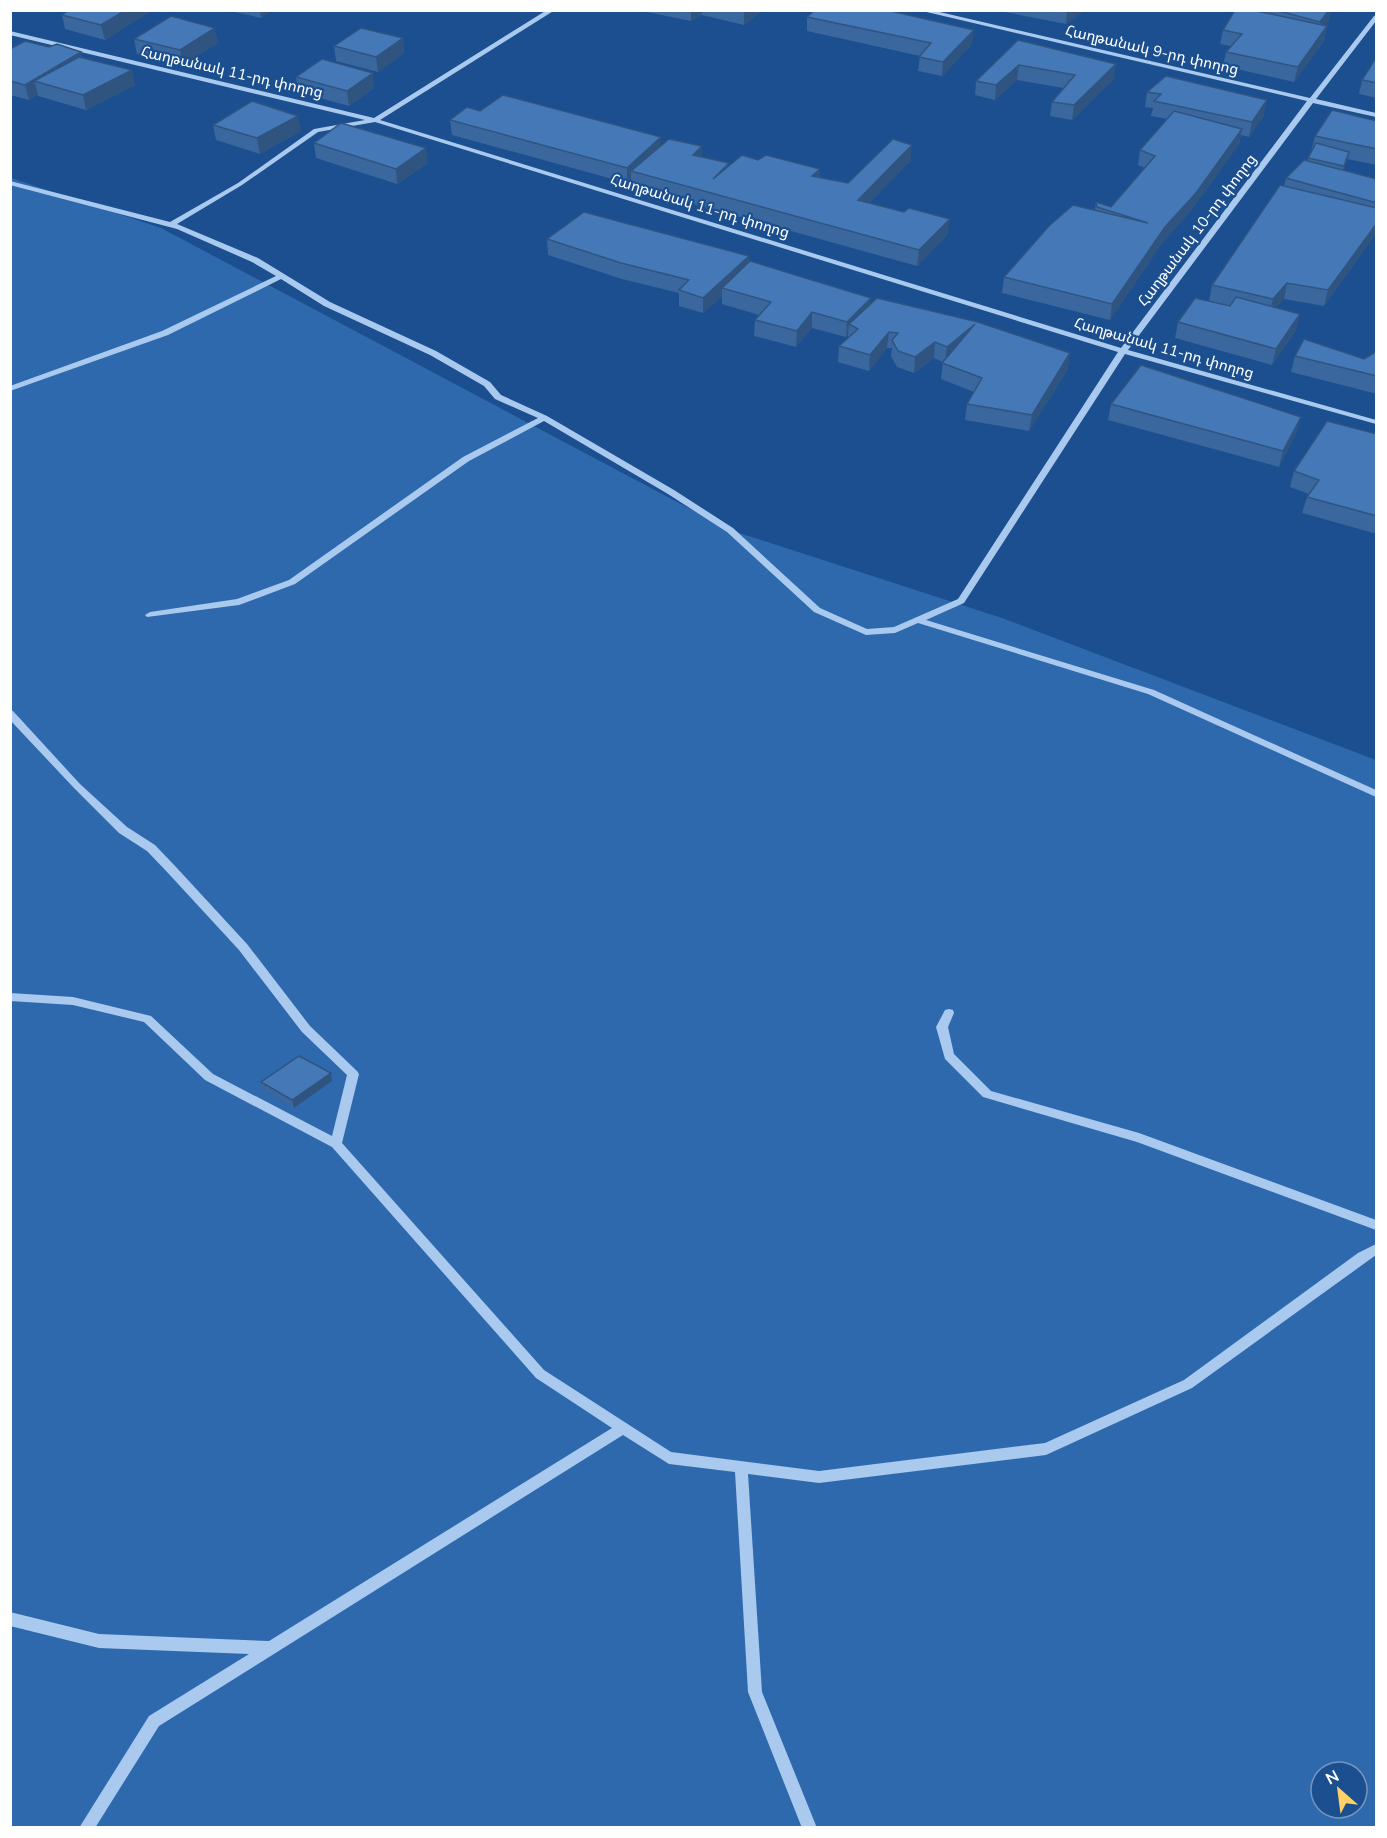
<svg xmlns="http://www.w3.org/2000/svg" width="1387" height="1838" viewBox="0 0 1387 1838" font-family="Mulish,'Noto Sans Armenian',sans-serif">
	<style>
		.green { fill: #2e69ad; fill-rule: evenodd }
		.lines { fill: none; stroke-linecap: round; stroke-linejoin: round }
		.minor { fill: #a9c9ee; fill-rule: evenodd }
		.wall { fill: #3a679d }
		.shaded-wall { fill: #305480 }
		.building { fill: #4478b7; stroke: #305480; stroke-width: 1.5 }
		.labels { text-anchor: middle; stroke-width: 4.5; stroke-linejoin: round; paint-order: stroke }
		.far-street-label { font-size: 15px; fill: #fff; stroke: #1b4f8f }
	</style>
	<rect width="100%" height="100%" fill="#1b4f8f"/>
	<path class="green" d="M 11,178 L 161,228 L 730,530 L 1002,618 L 1376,760 L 1376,1827 L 11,1828 ZM 1321,1772 L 1357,1772 L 1357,1808 L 1321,1808 Z"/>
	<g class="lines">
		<g class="minor">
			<path d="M 547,10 L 555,10 L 380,120 L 1121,348 L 1307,101 L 918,10 L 931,10 L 1310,98 L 1374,16 L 1376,15 L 1376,21 L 1316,99 L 1376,113 L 1376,117 L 1313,103 L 1128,350 L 1376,420 L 1376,424 L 1125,354 L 964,603 L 926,620 L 1154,690 L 1376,790 L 1376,797 L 1148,694 L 918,623 L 895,633 L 866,635 L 814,612 L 727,532 L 668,494 L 544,421 L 469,461 L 295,584 L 239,605 L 147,617 L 145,615 L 150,612 L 237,599 L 289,580 L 463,457 L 538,418 L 495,399 L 484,386 L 430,355 L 324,306 L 281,279 L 168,335 L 10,391 L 10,386 L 162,331 L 276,276 L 252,262 L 177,229 L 10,185 L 10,181 L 170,222 L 238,183 L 314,129 L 365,120 L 10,35 L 10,31 L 374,118 ZM 375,122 L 1118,352 L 958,599 L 894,627 L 867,629 L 820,608 L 733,528 L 674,490 L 547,416 L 501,395 L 490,382 L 436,351 L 330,302 L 258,258 L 177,224 L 242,185 L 318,132 Z"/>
			<polygon points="10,710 13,711 80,784 127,827 155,845 176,867 247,944 310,1026 357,1071 359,1074 342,1143 544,1370 671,1452 819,1471 1045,1443 1184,1380 1358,1253 1376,1244 1376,1255 1192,1388 1046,1455 819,1483 748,1474 762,1692 817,1828 802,1828 748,1692 735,1472 669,1464 623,1435 159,1726 95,1828 79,1828 149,1716 249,1654 99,1648 10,1626 10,1612 99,1634 269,1641 612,1428 536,1378 332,1147 205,1080 144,1022 73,1005 10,1001 10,993 73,997 151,1016 213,1074 332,1136 347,1075 302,1032 239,950 168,873 147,851 119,833 74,788 10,720"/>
			<polygon points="949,1009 953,1010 954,1013 948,1027 954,1054 991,1091 1139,1133 1376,1220 1376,1230 1137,1142 983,1097 945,1059 936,1027 945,1010"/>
		</g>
	</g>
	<g class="wall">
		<polygon points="69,10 152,10 105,40 65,29 62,15"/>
		<polygon points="235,10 272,10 261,18 235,12"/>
		<polygon points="637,10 763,10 744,25 702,15 691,21"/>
		<polygon points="995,10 1085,10 1066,24"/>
		<polygon points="1235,10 1331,10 1329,20 1325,25 1327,26 1324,41 1294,82 1223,66 1226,52 1231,46 1220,44 1223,30"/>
		<polygon points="807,17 972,44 942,76 918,71 920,56 807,31"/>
		<polygon points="403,38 404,53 378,72 336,61 334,46"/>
		<polygon points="134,39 218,43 182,65 137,54"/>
		<polygon points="1018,40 1114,79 1072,120 1050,116 1052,102 1063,88 1017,80 995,100 975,95 976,81"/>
		<polygon points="10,49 82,57 135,85 86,110 38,96 38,94 29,100 10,95"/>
		<polygon points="1377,56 1377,98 1359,94 1362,80"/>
		<polygon points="296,77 374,88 349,106 298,92"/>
		<polygon points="1147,92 1264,115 1249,137 1241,135 1239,144 1193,208 1162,243 1110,320 1002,293 1004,277 1095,210 1096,202 1111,207 1145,168 1138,165 1140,150 1167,119 1151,116 1153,108 1145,107"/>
		<polygon points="480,111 661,145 702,146 702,157 729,166 758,160 820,169 820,177 848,183 911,160 869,203 948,234 917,266 632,187 631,179 627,183 452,135 450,120"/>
		<polygon points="1377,121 1377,165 1347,159 1344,170 1377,179 1377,232 1324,306 1284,299 1276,307 1296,330 1272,365 1175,338 1178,322 1209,301 1212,285 1284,186 1286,178 1307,161 1311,152 1315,136"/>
		<polygon points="213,125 301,131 260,154 216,140"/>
		<polygon points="314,143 428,163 397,184 316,158"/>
		<polygon points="547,239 749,256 749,262 870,304 1068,369 1029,431 965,420 967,404 974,392 941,379 943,362 934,358 914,373 897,367 891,356 892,348 887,348 869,371 838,362 839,346 848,338 848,335 846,337 812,328 796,347 754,336 755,320 759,315 722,304 722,296 703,313 679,306 679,293 622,279 548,255"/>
		<polygon points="1377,351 1377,394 1291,372 1295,356 1364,359"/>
		<polygon points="1111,404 1301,417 1296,433 1279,467 1108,420"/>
		<polygon points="1377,434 1377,534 1302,513 1307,497 1309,494 1290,487 1294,471"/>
		<polygon points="331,1073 332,1081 294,1108 263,1090 261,1082"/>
	</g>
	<g class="shaded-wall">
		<polygon points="126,10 152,10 105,40 101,25"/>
		<polygon points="260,10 272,10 261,18"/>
		<polygon points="691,10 702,10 702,15 691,21"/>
		<polygon points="744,10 763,10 744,25"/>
		<polygon points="1067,10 1085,10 1066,24"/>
		<polygon points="1329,10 1331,10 1329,20 1317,36 1320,22"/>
		<polygon points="1327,26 1324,41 1294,82 1298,67"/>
		<polygon points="215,28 218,43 182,65 180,50"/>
		<polygon points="974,30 972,44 942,76 943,62"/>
		<polygon points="403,38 404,53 378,72 376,57"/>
		<polygon points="81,52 84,67 34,81 38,94 29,100 25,85"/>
		<polygon points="1116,64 1114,79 1072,120 1074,105"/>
		<polygon points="1019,65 1017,80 995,100 996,85"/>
		<polygon points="132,70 135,85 86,110 83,95"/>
		<polygon points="373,73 374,88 349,106 347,91"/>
		<polygon points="1267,100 1264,115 1249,137 1252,122"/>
		<polygon points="298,116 301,131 260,154 257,138"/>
		<polygon points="1242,129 1239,144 1193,208 1162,243 1110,320 1112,304 1165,227"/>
		<polygon points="661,137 661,152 631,171 631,179 627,183 627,168"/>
		<polygon points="912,145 911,160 857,215 858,200"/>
		<polygon points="702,146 702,161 693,155"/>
		<polygon points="426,148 428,163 397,184 396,169"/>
		<polygon points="1349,152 1345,167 1340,181 1344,166"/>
		<polygon points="820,169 820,184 812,176"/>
		<polygon points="950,219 948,234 917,266 919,250"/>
		<polygon points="1377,223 1377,232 1324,306 1328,290"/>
		<polygon points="749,256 749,272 722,288 722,296 703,313 703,298"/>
		<polygon points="1287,283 1284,299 1269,315 1273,299"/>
		<polygon points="871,298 870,314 849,324 848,335 846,337 847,322"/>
		<polygon points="812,312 812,328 796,347 797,331"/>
		<polygon points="1300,314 1296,330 1272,365 1276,349"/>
		<polygon points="975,324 945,363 947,347"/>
		<polygon points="889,332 887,348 869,371 870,355"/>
		<polygon points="935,342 934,358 914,373 915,357"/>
		<polygon points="1070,353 1068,369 1029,431 1032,415"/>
		<polygon points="1301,417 1296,433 1279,467 1283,451"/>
		<polygon points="331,1073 332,1081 294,1108 292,1100"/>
	</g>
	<g class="building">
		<polygon points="69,10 126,10 101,25 62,15"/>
		<polygon points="815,10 886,10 974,30 943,62 919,57 931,43 807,17"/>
		<polygon points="1235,10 1252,10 1327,26 1298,67 1226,52 1242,34 1223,30"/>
		<polygon points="1275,10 1329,10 1320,22"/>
		<polygon points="171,16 215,28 180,50 134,39"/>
		<polygon points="361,28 403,38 376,57 334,46"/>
		<polygon points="1018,40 1116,64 1074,105 1052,102 1075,75 1019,65 996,85 976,81"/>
		<polygon points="25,41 49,47 57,44 81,52 25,85 10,81 10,49"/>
		<polygon points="1377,56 1377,83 1362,80"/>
		<polygon points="79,57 132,70 83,95 34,81"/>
		<polygon points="322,59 373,73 347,91 296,77"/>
		<polygon points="1166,76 1267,100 1252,122 1154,101 1161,94 1147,92"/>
		<polygon points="503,95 661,137 627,168 450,120 467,107 480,111"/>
		<polygon points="252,101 298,116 257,138 213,125"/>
		<polygon points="1332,110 1377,121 1377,149 1315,136"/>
		<polygon points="1174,111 1242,129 1196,193 1165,227 1112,304 1004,277 1049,226 1073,205 1148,223 1097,207 1096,202 1111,207 1155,156 1140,150"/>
		<polygon points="341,123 426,148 396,169 314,143"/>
		<polygon points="669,139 702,146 693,155 729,163 713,179 742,155 758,160 766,155 820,169 812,176 848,183 893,139 912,145 858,200 904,212 909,208 950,219 919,250 631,171"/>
		<polygon points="1316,143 1349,152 1344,166 1308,158"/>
		<polygon points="1304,160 1377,179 1377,203 1286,178"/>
		<polygon points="1280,185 1377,208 1377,223 1328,290 1287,283 1273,299 1212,285"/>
		<polygon points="584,212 749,256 703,298 679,290 689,280 621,263 547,239"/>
		<polygon points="750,261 871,298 847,322 812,312 797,331 755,320 771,302 722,288"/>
		<polygon points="1236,297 1300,314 1276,349 1178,322 1195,298 1230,306"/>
		<polygon points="877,298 978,322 1070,353 1032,415 967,404 982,378 942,363 975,324 947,347 935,342 915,357 898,351 892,340 898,333 889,332 870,355 839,346 858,329 849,324"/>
		<polygon points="1304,339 1364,359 1377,351 1377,376 1295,356"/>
		<polygon points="1141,365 1301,417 1283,451 1111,404"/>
		<polygon points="1327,421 1377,434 1377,516 1307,497 1319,480 1294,471"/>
		<polygon points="299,1056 331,1073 292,1100 261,1082"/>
	</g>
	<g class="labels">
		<g class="far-street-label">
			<text transform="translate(1152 50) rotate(13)" y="5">Հաղթանակ 9-րդ փողոց</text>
			<text transform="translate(232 72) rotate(13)" y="5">Հաղթանակ 11-րդ փողոց</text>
			<text transform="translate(700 206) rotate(17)" y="5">Հաղթանակ 11-րդ փողոց</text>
			<text transform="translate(1197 230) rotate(-53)" y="5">Հաղթանակ 10-րդ փողոց</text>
			<text transform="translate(1164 348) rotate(16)" y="5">Հաղթանակ 11-րդ փողոց</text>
		</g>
	</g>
	<rect width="1387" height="1838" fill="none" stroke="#ffffff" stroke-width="24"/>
	<g transform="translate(1339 1790) rotate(332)"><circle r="28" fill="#1b4f8f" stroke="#7695bc" stroke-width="1.5"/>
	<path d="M0-4.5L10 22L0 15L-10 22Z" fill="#ffd166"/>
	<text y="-9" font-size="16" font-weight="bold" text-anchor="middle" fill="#ffffff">N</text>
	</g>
</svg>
